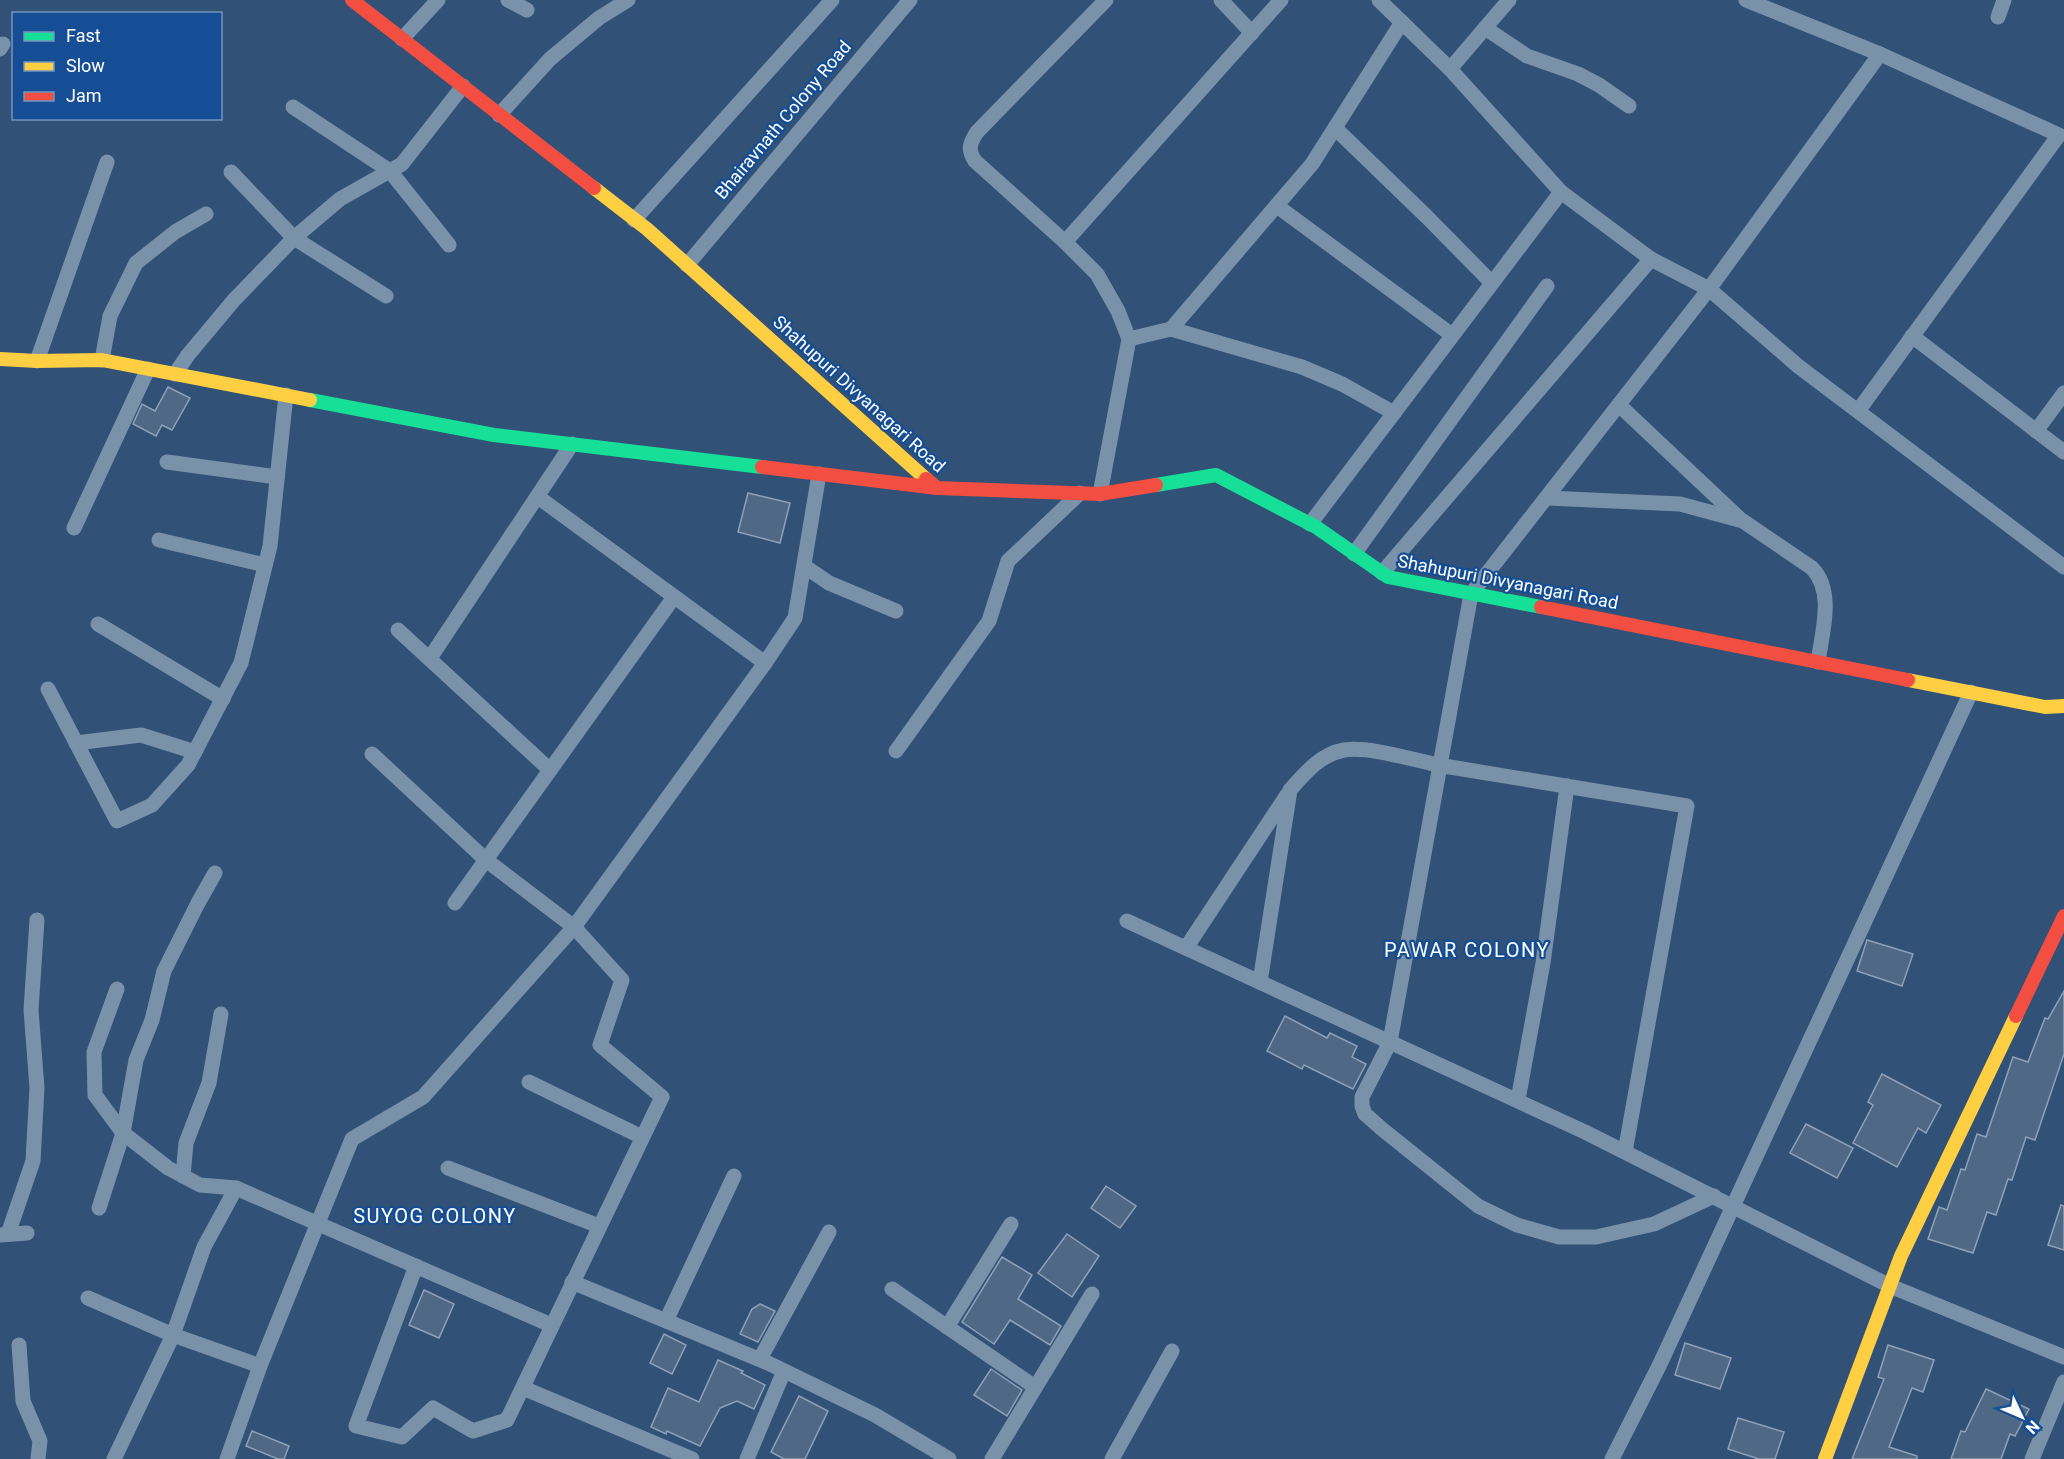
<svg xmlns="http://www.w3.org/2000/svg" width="2064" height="1459" viewBox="0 0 2064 1459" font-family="Roboto,sans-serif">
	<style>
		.building { fill: #4f6886; stroke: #8fa1b7; stroke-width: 1.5 }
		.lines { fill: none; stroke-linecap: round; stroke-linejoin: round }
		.street { stroke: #7a91aa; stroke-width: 15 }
		.fast { stroke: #16e098; stroke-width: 14 }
		.slow { stroke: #ffcf43; stroke-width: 14 }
		.jam { stroke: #f24e42; stroke-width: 14 }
		.labels { text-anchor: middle; stroke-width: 4.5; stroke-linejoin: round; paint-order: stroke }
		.street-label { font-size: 18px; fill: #fff; stroke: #154e94 }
		.neighbourhood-label { font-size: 20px; letter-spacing: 1.5px; fill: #fff; stroke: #154e94 }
	</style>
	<rect width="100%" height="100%" fill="#325177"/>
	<g class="building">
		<polygon points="168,387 190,398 172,430 162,425 156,436 133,424 142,404 155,411"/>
		<polygon points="748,493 790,503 780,543 738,532"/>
		<polygon points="1867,940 1913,954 1902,986 1857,971"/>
		<polygon points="2064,991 2064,1054 2035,1140 2026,1137 2012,1180 2008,1179 1996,1215 1987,1212 1973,1253 1928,1239 1939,1207 1947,1210 1961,1169 1965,1170 1977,1134 1986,1137 2013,1057 2028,1062 2045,1018 2048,1019"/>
		<polygon points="1285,1016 1327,1038 1330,1033 1357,1046 1352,1057 1366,1064 1353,1089 1304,1065 1302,1069 1267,1051"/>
		<polygon points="1882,1074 1941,1105 1926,1133 1918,1128 1897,1167 1853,1143 1873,1105 1868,1102"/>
		<polygon points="1806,1124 1853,1148 1837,1178 1790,1153"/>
		<polygon points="1106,1186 1136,1206 1120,1228 1091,1208"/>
		<polygon points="2061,1205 2064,1206 2064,1250 2048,1245"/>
		<polygon points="1067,1234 1099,1256 1072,1297 1038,1273"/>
		<polygon points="1002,1257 1032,1275 1018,1299 1061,1326 1050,1345 1010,1320 994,1344 962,1322"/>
		<polygon points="424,1290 454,1304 439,1338 409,1325"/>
		<polygon points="760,1304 775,1311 758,1342 740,1334 752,1309"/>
		<polygon points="664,1334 686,1345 672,1374 650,1363"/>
		<polygon points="1685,1343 1731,1358 1720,1389 1675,1375"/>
		<polygon points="1888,1345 1934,1360 1923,1392 1912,1388 1889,1447 1917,1456 1917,1459 1852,1459 1884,1379 1878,1377"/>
		<polygon points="718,1360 743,1371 741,1373 765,1385 754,1409 737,1401 720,1408 700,1446 667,1431 666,1434 651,1427 668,1388 699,1402"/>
		<polygon points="991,1369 1022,1390 1007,1416 974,1395"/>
		<polygon points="1986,1389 2029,1409 2015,1436 2010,1434 2001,1459 1951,1459 1961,1431 1965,1432"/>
		<polygon points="799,1396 828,1411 805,1459 784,1459 771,1452"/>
		<polygon points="1738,1418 1784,1432 1775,1459 1759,1459 1728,1449"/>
		<polygon points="252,1431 289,1446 284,1459 278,1459 246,1446"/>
	</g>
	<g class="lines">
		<g class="street">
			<polyline points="508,0 527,10"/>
			<path d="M 1106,0 L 977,132 C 970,143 967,149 975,161 L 1065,242 L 1281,0"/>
			<polyline points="1221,0 1252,33"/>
			<polyline points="1379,0 1450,69 1509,0"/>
			<polyline points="1746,0 1880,54 1709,289 1798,366 2064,567"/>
			<polyline points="1998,17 2004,0"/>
			<polyline points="1485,28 1527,56 1578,74 1599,85 1629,106"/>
			<polyline points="402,39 438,0"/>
			<polyline points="0,49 3,44"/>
			<polyline points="293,107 390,171 449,245"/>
			<polyline points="499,115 550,59 599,18 628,0"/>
			<polyline points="1335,128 1427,217 1492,283"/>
			<polyline points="231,172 294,238 386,296"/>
			<polyline points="1277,206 1452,335"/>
			<polyline points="634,220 832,0"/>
			<polyline points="1065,242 1097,274 1118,311 1129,339 1100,494"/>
			<polyline points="1651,259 1709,289 1471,594 1390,1042 1362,1097 1362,1106 1365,1114 1382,1129 1478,1206 1517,1225 1559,1237 1596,1237 1654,1224 1714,1196"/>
			<polyline points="687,265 910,0"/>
			<polyline points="1171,329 1302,367 1342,384 1394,413"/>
			<polyline points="1912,336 2064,452"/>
			<polyline points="1129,339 1171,329 1312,164 1402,22"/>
			<polyline points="102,360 110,316 136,263 175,232 206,214"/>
			<polyline points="37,361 107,162"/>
			<polyline points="175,374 188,355 234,300 294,238 340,199 402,164 463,86"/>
			<polyline points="1619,405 1740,519"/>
			<polyline points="1858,411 2059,135 1880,54"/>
			<polyline points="2036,431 2064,393"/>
			<polyline points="167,462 277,477"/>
			<polyline points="538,497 765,663"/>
			<path d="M 1547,498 L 1680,504 L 1743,521 L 1812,568 C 1835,592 1822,632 1818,662"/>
			<polyline points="1310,524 1561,192 1450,69"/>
			<polyline points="74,528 148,369"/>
			<polyline points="159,540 265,565"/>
			<polyline points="1354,554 1547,286"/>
			<polyline points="804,566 829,583 896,611"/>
			<polyline points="1382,573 1651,259 1561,192"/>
			<polyline points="98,624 223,699"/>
			<polyline points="398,630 550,770"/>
			<polyline points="430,658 572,444"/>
			<polyline points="48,689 117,821 152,805 188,765 241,663 270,546 286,395"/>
			<polyline points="76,743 141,735 195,752"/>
			<polyline points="896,751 989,621 1008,561 1080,493"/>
			<polyline points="372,754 486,860 574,927 622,980 600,1045 662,1097 507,1420 473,1431 433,1408 402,1437 356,1426 416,1266"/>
			<polyline points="455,903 674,597"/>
			<polyline points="1127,921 1585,1132 1890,1286 2064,1357"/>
			<polyline points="1186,948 1287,795"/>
			<path d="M 1260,982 L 1290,790 C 1305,773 1321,754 1344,750 C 1372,746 1415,761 1444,766 C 1525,779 1606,793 1687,806 L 1625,1152"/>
			<polyline points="117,989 94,1052 95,1095 123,1133 168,1168 200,1185 236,1188 551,1325"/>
			<polyline points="529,1082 642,1137"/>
			<polyline points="1518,1100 1543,963 1567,786"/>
			<polyline points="448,1168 599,1226"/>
			<polyline points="183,1176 186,1143 209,1083 221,1014"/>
			<polyline points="99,1208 123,1133 136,1060 152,1020 164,971 198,903 215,873"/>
			<polyline points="8,1234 33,1161 37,1088 31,1010 37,920"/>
			<polyline points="0,1235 27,1233"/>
			<polyline points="572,1282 768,1363 875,1415 949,1459"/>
			<polyline points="892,1289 1035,1387"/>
			<polyline points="88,1298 173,1335 260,1366"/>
			<polyline points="666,1321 734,1176"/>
			<polyline points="947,1327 1011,1224"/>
			<polyline points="19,1345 23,1401 40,1441 38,1459"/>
			<polyline points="760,1359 829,1232"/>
			<polyline points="523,1388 692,1459"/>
			<polyline points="114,1459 173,1335 204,1247 236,1188"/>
			<polyline points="227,1459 260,1366 352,1139 423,1097 574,927 765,663 795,618 819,474"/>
			<polyline points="747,1459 784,1371"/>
			<polyline points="992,1459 1092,1294"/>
			<polyline points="1112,1459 1172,1351"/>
			<polyline points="1612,1459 1660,1364 1971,692"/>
			<polyline points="2032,1459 2064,1382"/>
		</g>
		<g class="fast">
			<polyline points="310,400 494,435 762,467"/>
			<polyline points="1156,485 1216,475 1316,527 1388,577 1541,607"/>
		</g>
		<g class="slow">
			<polyline points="594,188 647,229 926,479"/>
			<polyline points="0,359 37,361 102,360 310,400"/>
			<polyline points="1908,680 2045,707 2064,706"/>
			<polyline points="1825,1459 1901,1256 2016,1016"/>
		</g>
		<g class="jam">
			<polyline points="352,0 594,188"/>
			<polyline points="762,467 937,488"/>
			<polyline points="926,479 937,488 1100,494 1156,485"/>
			<polyline points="1541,607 1908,680"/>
			<polyline points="2016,1016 2064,916"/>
		</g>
	</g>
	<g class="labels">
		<g class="street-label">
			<text transform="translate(783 120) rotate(-50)" y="6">Bhairavnath Colony Road</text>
			<text transform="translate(859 394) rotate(42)" y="6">Shahupuri Divyanagari Road</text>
			<text transform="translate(1508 582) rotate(11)" y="6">Shahupuri Divyanagari Road</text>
		</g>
		<g class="neighbourhood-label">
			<text x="1467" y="957">PAWAR COLONY</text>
			<text x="435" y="1223">SUYOG COLONY</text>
		</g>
	</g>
	<rect x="12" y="12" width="210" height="108" fill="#154e94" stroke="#7395bf" stroke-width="1.5"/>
	<rect x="24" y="32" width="30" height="9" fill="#16e098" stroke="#7395bf" stroke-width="1.5"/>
	<text x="66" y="42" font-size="18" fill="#ffffff">Fast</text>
	<rect x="24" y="62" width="30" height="9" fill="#ffcf43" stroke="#7395bf" stroke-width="1.5"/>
	<text x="66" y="72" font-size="18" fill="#ffffff">Slow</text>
	<rect x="24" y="92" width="30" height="9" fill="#f24e42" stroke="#7395bf" stroke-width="1.5"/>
	<text x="66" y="102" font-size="18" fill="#ffffff">Jam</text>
	<g transform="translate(2022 1417) rotate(134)" stroke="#154e94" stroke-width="4.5" paint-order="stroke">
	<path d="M0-4.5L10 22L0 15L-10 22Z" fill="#ffffff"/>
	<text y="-9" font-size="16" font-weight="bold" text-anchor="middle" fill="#ffffff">N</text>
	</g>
</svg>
